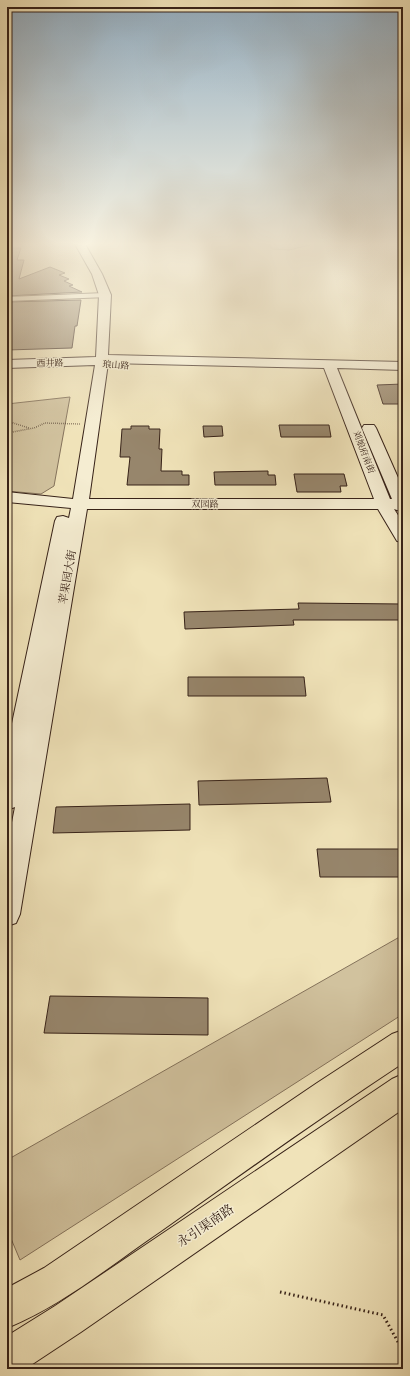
<svg xmlns="http://www.w3.org/2000/svg" width="410" height="1376" viewBox="0 0 410 1376" font-family="'Libre Caslon Text','Noto Serif SC',serif">
	<style>
		.green { fill: #d1c29e; stroke: #84725b }
		.building { fill: #97866c; stroke: #372218 }
		.lines { fill: none; stroke-linecap: round; stroke-linejoin: round }
		.street-casing { stroke: #655240; stroke-width: 2 }
		.secondary-casing { stroke: #372218; stroke-width: 2 }
		.primary-casing { stroke: #372218; stroke-width: 2 }
		.path-far1 { stroke: #372218; stroke-width: 1.5; stroke-dasharray: 0.5 1.5; stroke-linecap: butt }
		.path { stroke: #372218; stroke-width: 3; stroke-dasharray: 1.5 3; stroke-linecap: butt }
		.street { fill: #f5edd2; fill-rule: evenodd }
		.secondary { fill: #f5edd2; fill-rule: evenodd }
		.primary { fill: #f0e3b9; fill-rule: evenodd }
		.labels { text-anchor: middle; stroke-width: 3; stroke-linejoin: round; paint-order: stroke }
		.far-street-label { font-size: 9px; fill: #372218; stroke: #f5edd2 }
		.street-label { font-size: 11px; fill: #372218; stroke: #f5edd2 }
		.near-street-label { font-size: 13px; fill: #372218; stroke: #f5edd2 }
	</style>
	<rect width="100%" height="100%" fill="#f0e3b9"/>
	<filter id="stains"><feTurbulence type="fractalNoise" baseFrequency=".005" numOctaves="4"/><feColorMatrix values="0 0 0 0 .2 0 0 0 0 .09 0 0 0 0 .02 0 0 0 .5 -.17"/></filter>
	<radialGradient id="worn" r=".72"><stop offset=".6" stop-color="#630" stop-opacity="0"/><stop offset="1" stop-color="#630" stop-opacity=".3"/></radialGradient>
	<g class="green">
		<polygon points="269,244 314,244 289,250 272,249"/>
		<polygon points="70,397 54,486 41,494 7,491 7,404"/>
		<polygon points="403,935 403,1014 20,1260 7,1229 7,1160"/>
	</g>
	<g class="building">
		<polygon points="7,248 21,248 17,260 24,260 19,279 50,267 65,273 59,275 69,279 64,281 73,285 69,286 82,292 7,296"/>
		<polygon points="81,300 77,326 75,326 72,348 7,350 7,302"/>
		<polygon points="403,384 403,404 383,404 377,385"/>
		<polygon points="279,425 329,425 331,437 281,437"/>
		<polygon points="131,426 149,426 149,429 160,429 159,449 162,449 161,471 182,471 182,475 189,475 189,485 127,485 130,457 120,457 122,429 131,429"/>
		<polygon points="203,426 222,426 223,436 204,437"/>
		<polygon points="268,471 268,475 275,475 276,485 215,485 214,472"/>
		<polygon points="294,474 344,474 347,486 340,486 341,492 297,492"/>
		<polygon points="298,603 403,604 403,620 293,620 294,625 185,629 184,612 299,609"/>
		<polygon points="188,677 304,677 306,696 188,696"/>
		<polygon points="327,778 331,802 199,805 198,781"/>
		<polygon points="190,804 190,830 53,833 56,807"/>
		<polygon points="317,849 403,849 403,877 320,877"/>
		<polygon points="50,996 208,998 208,1035 44,1033"/>
	</g>
	<g class="lines">
		<g class="street-casing">
			<polygon id="street" points="105,293 109,295 108,297 7,301 7,297"/>
		</g>
		<g class="secondary-casing">
			<path id="secondary" d="M 75,244 L 85,244 L 102,274 L 111,295 L 108,355 L 403,362 L 403,370 L 337,368 L 390,499 L 392,499 L 362,428 L 364,425 L 374,425 L 376,428 L 403,489 L 403,512 L 394,509 L 403,523 L 403,542 L 397,541 L 378,509 L 87,509 L 20,914 L 16,923 L 7,926 L 7,848 L 15,807 L 7,810 L 7,747 L 55,521 L 57,517 L 63,516 L 69,518 L 71,508 L 7,502 L 7,492 L 73,499 L 95,365 L 7,368 L 7,360 L 96,357 L 99,295 L 92,274 ZM 108,363 L 324,368 L 374,499 L 89,499 Z"/>
		</g>
		<g class="primary-casing">
			<g id="primary">
				<path d="M 403,1030 L 403,1063 C 321,1117 241,1174 161,1231 C 111,1265 63,1305 7,1328 L 7,1288 L 44,1268 L 317,1083 L 392,1034 Z"/>
				<polygon points="403,1074 403,1109 81,1332 25,1369 7,1369 7,1336 55,1306 392,1079"/>
			</g>
		</g>
		<g class="path-far1">
			<polyline points="7,421 29,428"/>
			<polyline points="7,433 34,428 45,423 80,424"/>
		</g>
		<polyline class="path" points="280,1292 383,1315 403,1351"/>
		<use href="#street" class="street"/>
		<use href="#secondary" class="secondary"/>
		<use href="#primary" class="primary"/>
	</g>
	<linearGradient id="sky" x2="0" y2="1"><stop stop-color="#92acbf"/><stop offset="0.56" stop-color="#f8f2e0"/><stop offset="1" stop-color="#f8f2e0" stop-opacity="0"/></linearGradient>
	<rect width="410" height="436" fill="url(#sky)"/>
	<g class="labels">
		<g class="far-street-label">
			<text transform="translate(50 363) rotate(-1)" y="3">西井路</text>
			<text transform="translate(116 365) rotate(4)" y="3">琅山路</text>
			<text transform="translate(364 452) rotate(69)" y="3">刘娘府南街</text>
			<text x="205" y="507">双园路</text>
		</g>
		<g class="street-label">
			<text transform="translate(67 577) rotate(-80)" y="4">苹果园大街</text>
		</g>
		<g class="near-street-label">
			<text transform="translate(205 1225) rotate(-34)" y="5">永引渠南路</text>
		</g>
	</g>
	<rect width="410" height="1376" fill="none" stroke="#f0e3b9" stroke-width="24"/>
	<rect x="8" y="8" width="394" height="1360" fill="none" stroke="#372218" stroke-width="2"/>
	<rect x="12" y="12" width="386" height="1352" fill="none" stroke="#372218"/>
	<rect width="100%" height="100%" filter="url(#stains)"/>
	<rect width="100%" height="100%" fill="url(#worn)"/>
</svg>
